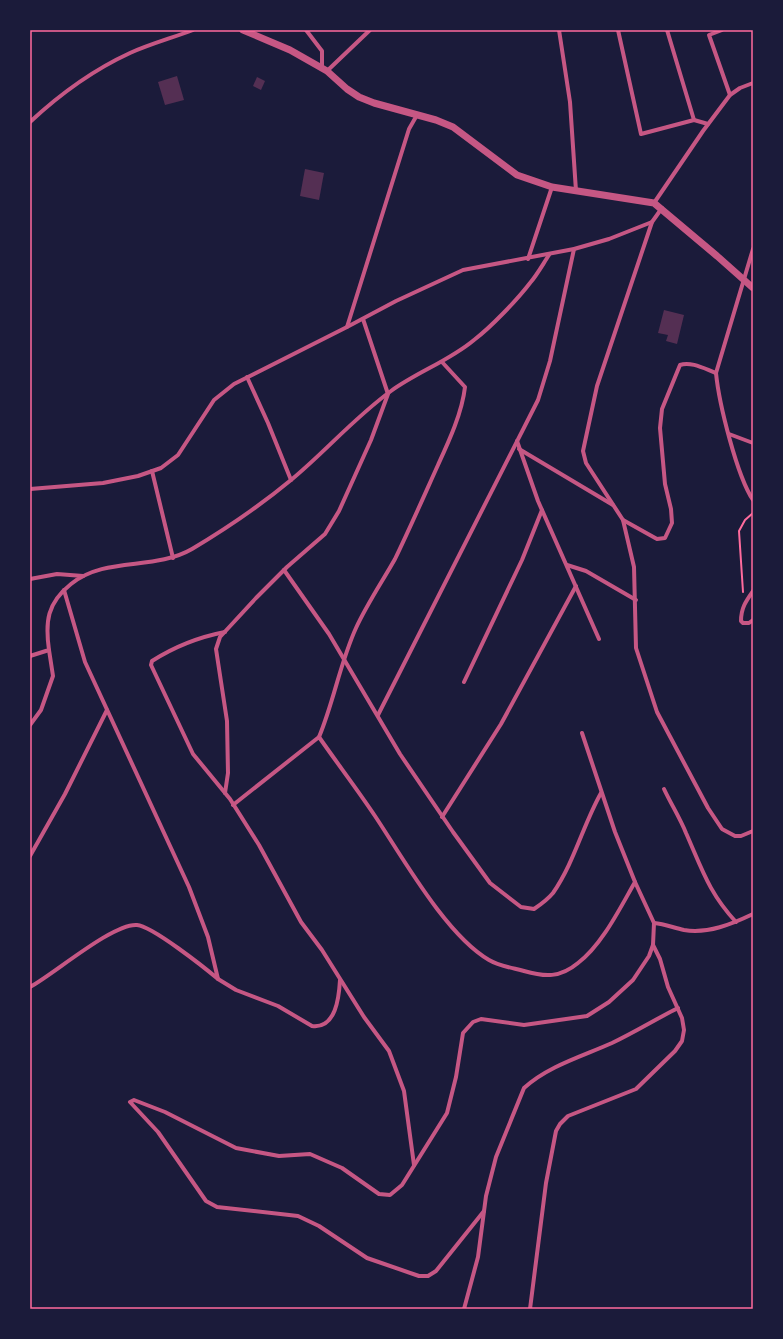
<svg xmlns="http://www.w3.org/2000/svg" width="783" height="1339" viewBox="0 0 783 1339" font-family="'IBM Plex Sans',sans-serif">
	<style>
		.building { fill: #542f53 }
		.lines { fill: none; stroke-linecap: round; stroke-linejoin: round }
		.path { stroke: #ff6b9d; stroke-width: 2 }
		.minor { stroke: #c65784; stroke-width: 4 }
		.tertiary { stroke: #c65784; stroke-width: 7 }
		.neatline { fill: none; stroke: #ff6b9d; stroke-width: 1.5 }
	</style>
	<rect width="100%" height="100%" fill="#1b1b3a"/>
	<g class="building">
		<polygon points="177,76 184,100 165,105 158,82"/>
		<polygon points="257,77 265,81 261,90 253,86"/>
		<polygon points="305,169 324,173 319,200 300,196"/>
		<polygon points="664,310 684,315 677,344 666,341 668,335 658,333"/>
	</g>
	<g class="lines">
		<polyline class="path" points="743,592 739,531 745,520 753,513"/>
		<g class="minor">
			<polyline points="306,30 322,51 322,68"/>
			<polyline points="559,30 570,102 576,191"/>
			<polyline points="618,30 641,134 694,120 708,124"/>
			<polyline points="667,30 694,120"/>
			<polyline points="722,30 709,35 730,95"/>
			<polyline points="327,71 370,30"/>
			<path d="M 30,122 C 59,95 93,70 130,53 C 150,44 172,38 193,30"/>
			<polyline points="654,203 703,131 730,95 740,88 753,83"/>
			<polyline points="662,208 652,222 597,386 583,451 586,463 623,520 634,567 636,648 657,712 708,808 722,829 735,836 741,836 753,831"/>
			<path d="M 753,249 L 716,373 C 719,404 737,476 753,500"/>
			<polyline points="528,259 552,187"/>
			<polyline points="347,327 409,129 417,115"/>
			<polyline points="247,377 268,423 291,480"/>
			<polyline points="729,434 753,443"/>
			<polyline points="517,441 538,501 599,639"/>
			<polyline points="519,449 613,505"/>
			<polyline points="152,471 173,558"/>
			<polyline points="30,489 103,483 138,476 161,468 178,455 214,400 234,384 347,327 396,301 463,270 574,249 609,239 652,222"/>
			<path d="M 623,520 L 657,539 L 665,538 L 672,523 L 671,509 L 665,484 L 660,428 L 662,409 L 680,365 C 691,361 705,369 716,373"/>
			<polyline points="567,565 586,571 636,600"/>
			<path d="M 284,570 L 329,634 L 400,754 L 453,832 L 490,883 L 521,907 L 534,909 C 540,905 548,899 553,893 C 574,863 583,825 601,793"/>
			<polyline points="30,579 57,574 83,576"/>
			<path d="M 753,591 C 746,601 741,608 741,621 L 743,623 L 749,623 L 753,620"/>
			<path d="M 225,632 C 199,637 174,647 152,661 L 151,665 L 193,754 L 230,799 L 259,845 L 301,922 L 322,950 L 364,1017 L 389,1051 L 404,1091 L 414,1165"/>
			<path d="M 30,656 L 49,650 C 45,622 47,603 71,584 C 106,556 154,571 192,549 C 224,530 262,504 291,480 C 325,452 355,417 391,391 C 417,372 449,361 474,340 C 491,327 517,300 530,283 C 537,275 543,264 549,255"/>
			<polyline points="464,682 522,560 542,510"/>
			<polyline points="378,715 538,400 550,361 574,249"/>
			<polyline points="30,725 41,710 53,676 49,650"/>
			<path d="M 319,737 C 334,701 340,663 356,628 C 367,604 382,582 395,559 C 410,528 424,496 438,465 C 449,441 462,413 465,387 L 442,362"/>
			<path d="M 664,789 C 671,804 680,818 686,833 C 702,869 709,893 736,922"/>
			<polyline points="225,793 228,773 227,721 216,649 220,637 256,598 287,567 325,534 339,511 371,440 388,394 363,319"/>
			<path d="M 233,805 L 319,737 C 337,763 357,789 375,816 C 403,858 446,935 489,960 C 499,966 513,968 524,971 C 545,977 560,978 578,963 C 602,945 620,908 635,882 L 615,832 L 582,733"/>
			<polyline points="442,817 501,724 576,586"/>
			<polyline points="30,856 65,794 107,710"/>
			<path d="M 654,923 C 665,924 674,928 684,930 C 708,934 732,924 753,914"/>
			<path d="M 218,979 L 236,990 L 278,1006 L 312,1026 C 336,1029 339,997 340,980"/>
			<path d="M 30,987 C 54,974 113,923 137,925 C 152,926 205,968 218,979 L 208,937 L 189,887 L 85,662 L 64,590"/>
			<polyline points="484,1211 436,1271 428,1276 419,1276 367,1258 319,1226 298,1216 217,1207 206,1201 158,1132 130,1102 134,1100 165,1112 236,1148 279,1156 310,1154 342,1168 379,1194 390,1195 402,1185 447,1113 456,1077 463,1033 473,1022 481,1019 524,1025 587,1016 609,1002 633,980 649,956 653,945"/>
			<path d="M 464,1309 L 478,1257 L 486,1196 L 496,1157 L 524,1088 C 548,1066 583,1056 612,1043 C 635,1032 656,1019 678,1008"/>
			<polyline points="530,1309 546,1183 556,1131 560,1124 568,1116 636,1089 675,1051 682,1041 684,1030 682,1018 668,987 660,959 653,945 654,923 635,882"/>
		</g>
		<polyline class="tertiary" points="243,30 290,50 327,71 347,89 359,97 374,103 436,120 453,127 517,175 552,187 654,203 717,256 753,288"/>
	</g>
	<rect width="783" height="1339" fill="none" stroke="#1b1b3a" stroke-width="62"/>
	<rect x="31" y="31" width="721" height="1277" class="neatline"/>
</svg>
